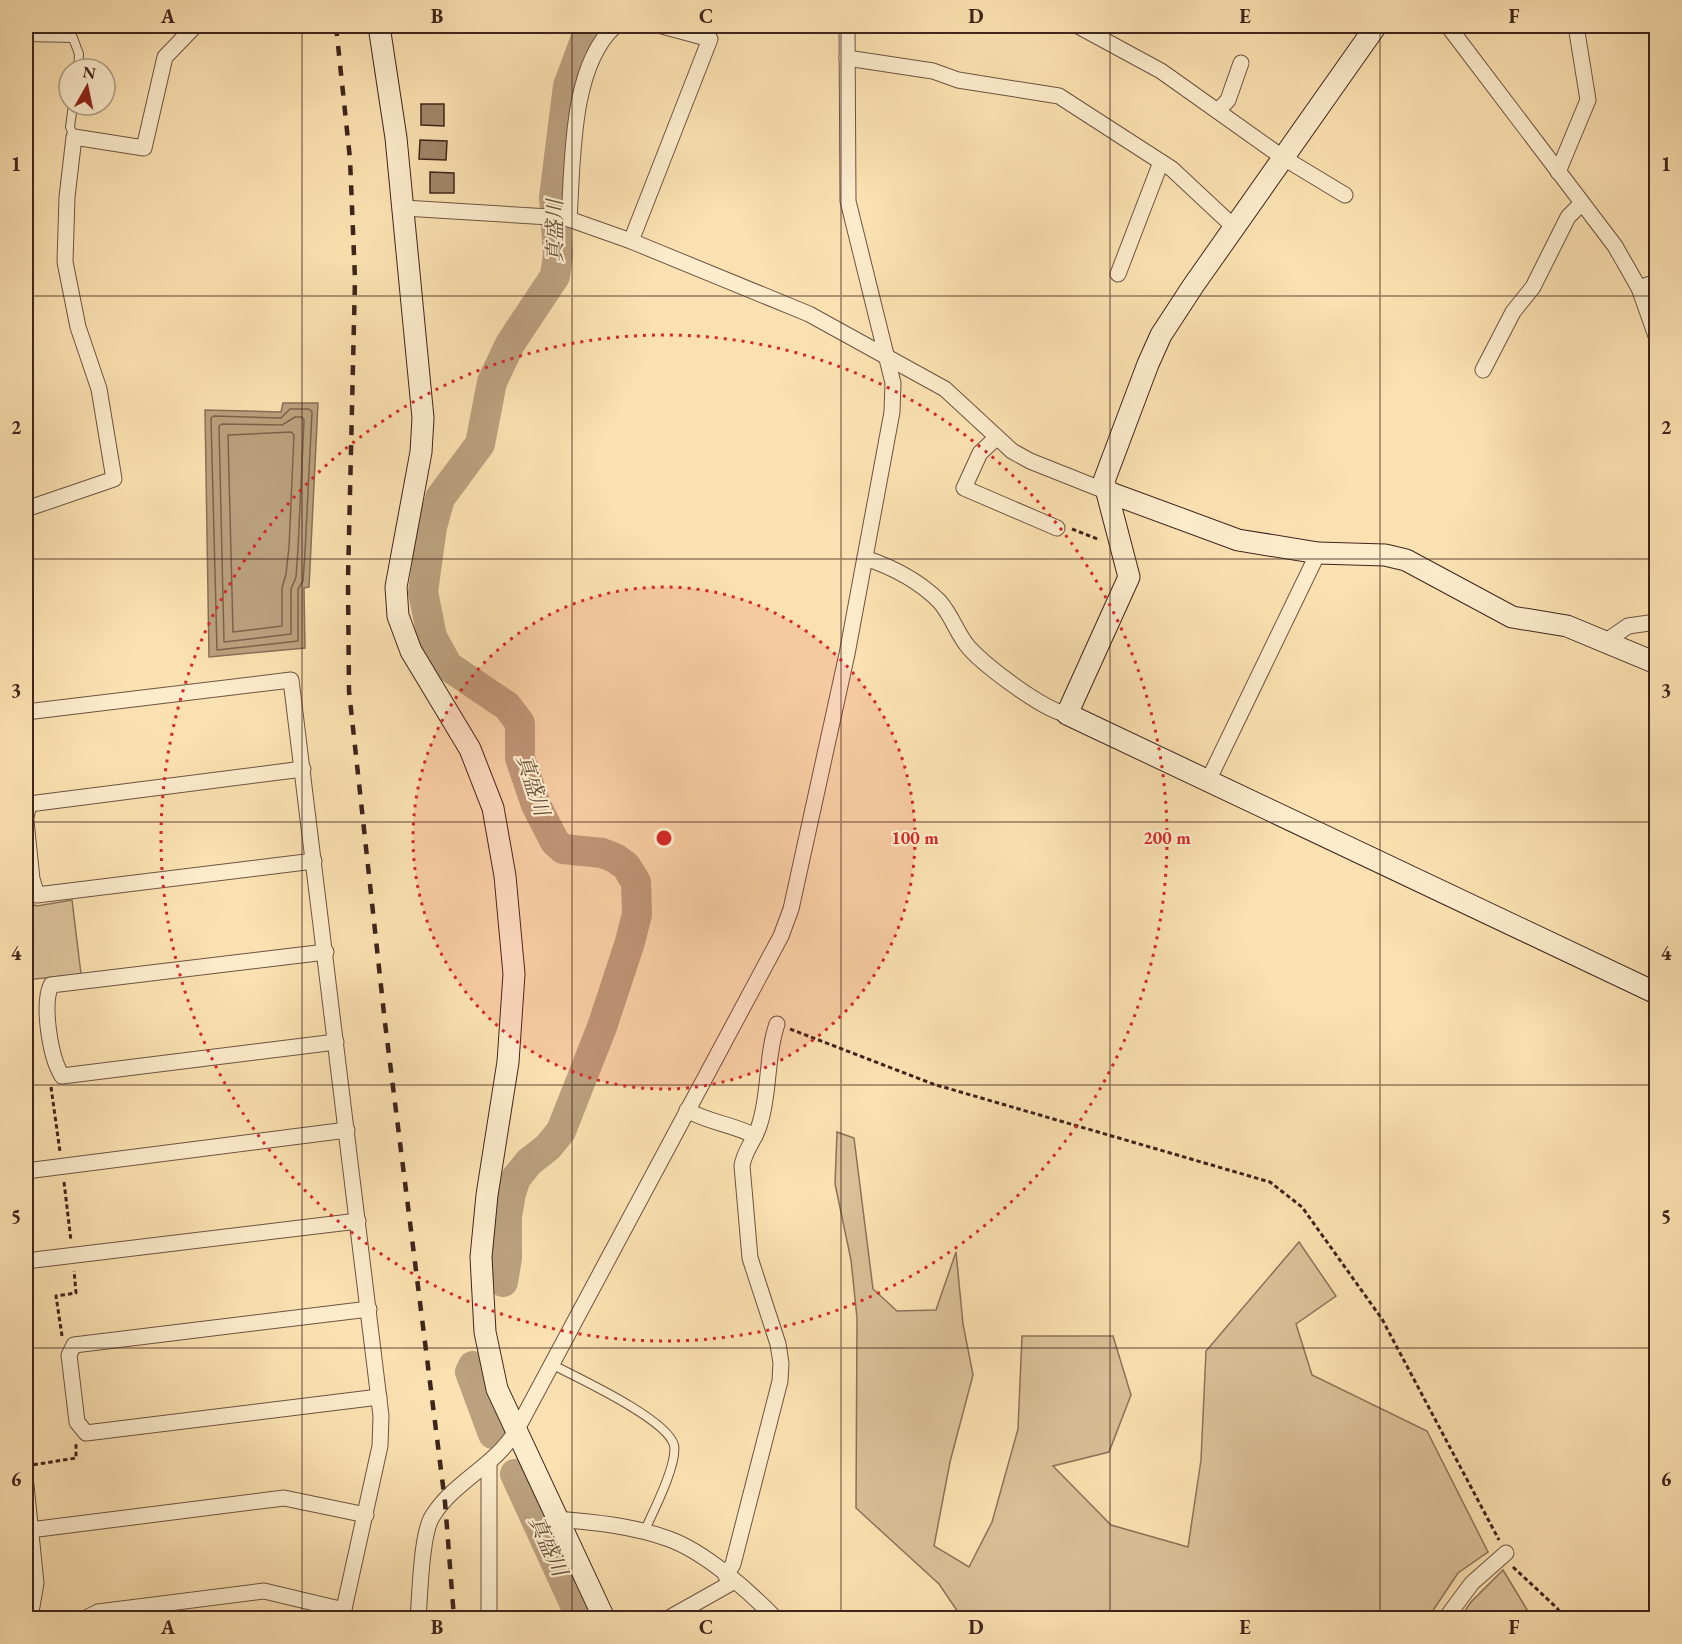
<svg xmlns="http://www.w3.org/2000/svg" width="1682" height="1644" viewBox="0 0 1682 1644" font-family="'EB Garamond','Noto Serif JP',serif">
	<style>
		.green { fill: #dbc198; stroke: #8c725a; stroke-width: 1.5 }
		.water { fill: #bba17e; stroke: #896f56; stroke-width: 1.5 }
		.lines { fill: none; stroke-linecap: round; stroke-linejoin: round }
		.shore { stroke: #7c624c; stroke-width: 1.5 }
		.river { stroke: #bba17e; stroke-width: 30 }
		.building { fill: #a08669; stroke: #3e241b; stroke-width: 1.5 }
		.lane-casing { stroke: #6d5340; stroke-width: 10 }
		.street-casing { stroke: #6d5340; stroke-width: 17 }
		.secondary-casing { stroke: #3e241b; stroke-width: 23 }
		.path { stroke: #3e241b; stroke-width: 3; stroke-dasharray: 4.5 3; stroke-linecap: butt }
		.lane { stroke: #fceccc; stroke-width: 8 }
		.street { stroke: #fceccc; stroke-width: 15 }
		.secondary { stroke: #fceccc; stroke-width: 21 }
		.rail { stroke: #3e241b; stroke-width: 4.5; stroke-dasharray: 10 10; stroke-linecap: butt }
		.grid { fill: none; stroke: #3e241b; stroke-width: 1.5; stroke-opacity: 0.55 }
		.ring { fill: none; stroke: #d62828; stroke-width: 3; stroke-dasharray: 3 6 }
		.labels { text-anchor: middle; stroke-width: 4.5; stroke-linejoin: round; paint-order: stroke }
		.water-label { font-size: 21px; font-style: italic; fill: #644a39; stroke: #fceccc }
		.centre { fill: #d62828; stroke: #fceccc; stroke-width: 3 }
		.ring-label { font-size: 18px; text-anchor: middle; font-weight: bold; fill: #d62828; stroke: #fceccc; stroke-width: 4.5; stroke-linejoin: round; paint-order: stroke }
		.neatline { fill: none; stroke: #3e241b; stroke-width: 2 }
		.grid-label { font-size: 20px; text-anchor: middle; font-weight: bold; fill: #3e241b }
	</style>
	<rect width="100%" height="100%" fill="#fbe1b1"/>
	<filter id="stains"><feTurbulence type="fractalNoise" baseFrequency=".00333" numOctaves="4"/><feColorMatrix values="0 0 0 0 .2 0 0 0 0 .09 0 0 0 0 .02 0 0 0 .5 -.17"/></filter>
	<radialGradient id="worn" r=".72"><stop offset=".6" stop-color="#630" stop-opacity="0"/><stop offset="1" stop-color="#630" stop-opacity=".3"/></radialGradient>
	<g class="green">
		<polygon points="72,900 81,974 26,980 26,902 37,906"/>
		<polygon points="837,1132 854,1138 873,1289 897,1311 936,1310 956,1252 963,1324 973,1375 950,1462 934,1546 969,1567 992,1522 1018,1429 1022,1336 1113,1336 1131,1395 1109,1452 1053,1466 1111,1525 1188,1547 1201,1460 1206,1351 1299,1242 1336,1296 1296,1324 1312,1375 1427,1431 1488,1552 1458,1573 1428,1618 962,1618 939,1584 856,1508 857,1318 851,1260 835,1184"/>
		<polygon points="1503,1570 1532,1618 1460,1618 1471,1602"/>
	</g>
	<polygon class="water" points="283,403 318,403 309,587 304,588 305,648 209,657 205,410 281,412"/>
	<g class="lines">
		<g class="shore">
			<polygon points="290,409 309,409 312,412 305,552 303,581 298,589 298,641 217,650 211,418 214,416 281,418"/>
			<polygon points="295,417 302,417 304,420 298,549 296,577 291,589 291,634 224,642 219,426 222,424 282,425"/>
			<polygon points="291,432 294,435 289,547 286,574 282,588 282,626 233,632 228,435"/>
		</g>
		<g class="river">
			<polyline points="503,1282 507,1258 507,1216 511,1193 516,1178 529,1162 548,1147 561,1131 602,1027 630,942 637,914 636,882 626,866 615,858 602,853 563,849 555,842 536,805 520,758 520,723 507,706 448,666 432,637 423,592 432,527 440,498 480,444 492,382 510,344 555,276 558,254 554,197 568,86 585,40 594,26"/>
			<polyline points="473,1366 470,1372 493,1434"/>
			<polyline points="515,1474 581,1618"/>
		</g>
	</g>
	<g class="building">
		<polygon points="421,104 444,104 444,126 421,125"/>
		<polygon points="420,140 447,141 446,160 419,159"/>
		<polygon points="430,172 454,173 454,193 430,193"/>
	</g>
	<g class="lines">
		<g class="lane-casing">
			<g id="lane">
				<polyline points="65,26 73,38"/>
				<polyline points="26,37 73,38 79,54 78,69"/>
				<polyline points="73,105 70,127 74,137"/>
				<path d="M 553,1365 C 578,1378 667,1419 674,1445 C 678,1464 652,1514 644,1532"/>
			</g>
		</g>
		<g class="street-casing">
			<g id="street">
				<polyline points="1078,26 1161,71 1282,157 1345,195"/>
				<polyline points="1448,26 1615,246 1639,288 1656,336"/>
				<polyline points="847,58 933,71 958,80 1059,96 1172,169 1234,227"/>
				<polyline points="1218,111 1228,100 1241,63"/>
				<polyline points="1558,172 1588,100 1576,26"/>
				<polyline points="404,208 566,218 631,241 809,314 945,389 1012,451 1030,461 1108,492"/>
				<path d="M 569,219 C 573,162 570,67 615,26"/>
				<polyline points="631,241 710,39 662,26"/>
				<polyline points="1118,274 1161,162"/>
				<polyline points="1639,288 1656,282"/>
				<polyline points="1483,370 1513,312 1533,287 1568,217 1582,203"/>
				<polyline points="996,438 980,453 964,488 1057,528"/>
				<polyline points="26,509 114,479 99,389 78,327 65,262 67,197 74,137 144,148 165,57 195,26"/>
				<path d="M 865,558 C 892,567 918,580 939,601 C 951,614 956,631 966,644 C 979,662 1047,713 1067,714"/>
				<polyline points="1605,642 1628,626 1656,622"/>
				<polyline points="26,712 291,680 381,1416 380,1446 342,1618"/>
				<polyline points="1208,781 1318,553"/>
				<polyline points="26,817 29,804 303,769"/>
				<polyline points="26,821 32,879 37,895 314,861"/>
				<path d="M 326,952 L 51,985 C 42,1005 50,1057 62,1076 L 336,1042"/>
				<path d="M 687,1110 C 709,1123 733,1124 755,1136"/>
				<polyline points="26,1171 347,1130"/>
				<polyline points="26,1261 358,1221"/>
				<polyline points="369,1309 74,1345 69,1355 77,1422 86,1433 379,1397"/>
				<polyline points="26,1485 36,1583 30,1618"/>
				<path d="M 556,1519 C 594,1522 634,1526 669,1539 C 705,1552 749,1591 775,1618"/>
				<polyline points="30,1530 284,1498 366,1515"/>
				<path d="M 726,1576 L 733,1564 L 780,1381 L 781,1363 L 778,1344 L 750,1258 L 742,1166 C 744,1150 756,1139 760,1123 C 770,1091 766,1056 777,1024"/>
				<polyline points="86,1618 98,1612 264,1591 344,1610"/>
				<path d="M 418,1618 C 420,1596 421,1535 432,1517 C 453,1482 495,1466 516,1431 L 781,936 L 791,909 L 847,654 L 892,412 L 893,383 L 848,201 L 847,26"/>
				<polyline points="489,1618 489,1464"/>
				<polyline points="669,1618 733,1582"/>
				<polyline points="1446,1618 1472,1583 1506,1553"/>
			</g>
		</g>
		<g class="secondary-casing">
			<g id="secondary">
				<polyline points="379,26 396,138 423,418 421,452 396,587 398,616 411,651 470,749 493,808 505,876 514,974 508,1062 487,1195 481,1257 485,1332 497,1389 604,1618"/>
				<polyline points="1376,26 1193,286 1161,335 1148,364 1104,481 1129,577 1067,714 1656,993"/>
				<polyline points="1108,492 1238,540 1318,553 1385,555 1406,560 1512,617 1567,626 1656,663"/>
			</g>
		</g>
		<g class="path">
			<polyline points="1072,529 1100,540"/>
			<polyline points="790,1029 933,1084 1270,1182 1302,1207 1382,1319 1499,1540"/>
			<polyline points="51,1087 60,1152"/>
			<polyline points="64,1182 71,1241"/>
			<polyline points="62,1336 56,1296 76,1293 74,1271"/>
			<polyline points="26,1466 76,1458 76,1444"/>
			<polyline points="1513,1567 1557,1608 1564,1618"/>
		</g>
		<use href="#lane" class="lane"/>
		<use href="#street" class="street"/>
		<use href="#secondary" class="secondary"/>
		<polyline class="rail" points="336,26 350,159 355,279 348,579 349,691 385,1023 445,1502 454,1618"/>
	</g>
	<path class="grid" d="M 302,26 L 302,1618M 572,26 L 572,1618M 841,26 L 841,1618M 1110,26 L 1110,1618M 1380,26 L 1380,1618M 26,296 L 1656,296M 26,559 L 1656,559M 26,822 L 1656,822M 26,1085 L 1656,1085M 26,1348 L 1656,1348"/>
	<circle cx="664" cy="838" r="251" fill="#d62828" fill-opacity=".12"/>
	<g class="ring">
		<circle cx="664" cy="838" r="251"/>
		<circle cx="664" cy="838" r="503"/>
	</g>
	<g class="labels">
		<g class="water-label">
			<text transform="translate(555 231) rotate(-90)" y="7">真盛川</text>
			<text transform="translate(533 785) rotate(72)" y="7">真盛川</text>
			<text transform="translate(548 1546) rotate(66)" y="7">真盛川</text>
		</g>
	</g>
	<circle cx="664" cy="838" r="9" class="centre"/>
	<g class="ring-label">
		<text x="915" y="844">100 m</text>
		<text x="1167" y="844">200 m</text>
	</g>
	<rect width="1682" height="1644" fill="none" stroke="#fbe1b1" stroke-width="66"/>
	<g transform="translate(87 87) rotate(9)"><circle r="28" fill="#fceccc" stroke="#b09c85" stroke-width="1.5"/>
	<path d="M0-4.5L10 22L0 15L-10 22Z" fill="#8f2418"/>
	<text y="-9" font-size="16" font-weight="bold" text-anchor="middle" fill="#3e241b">N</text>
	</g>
	<rect x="33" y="33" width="1616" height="1578" class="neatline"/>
	<g class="grid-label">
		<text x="168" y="23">A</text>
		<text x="437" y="23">B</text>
		<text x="706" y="23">C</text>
		<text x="976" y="23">D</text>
		<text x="1245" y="23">E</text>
		<text x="1514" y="23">F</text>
		<text x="16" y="171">1</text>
		<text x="1666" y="171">1</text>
		<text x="16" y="434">2</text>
		<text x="1666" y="434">2</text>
		<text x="16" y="697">3</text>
		<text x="1666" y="697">3</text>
		<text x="16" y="960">4</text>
		<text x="1666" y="960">4</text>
		<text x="16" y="1223">5</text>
		<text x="1666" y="1223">5</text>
		<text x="16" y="1486">6</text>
		<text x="1666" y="1486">6</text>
		<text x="168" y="1634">A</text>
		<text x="437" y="1634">B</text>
		<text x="706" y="1634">C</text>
		<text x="976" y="1634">D</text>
		<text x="1245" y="1634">E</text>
		<text x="1514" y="1634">F</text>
	</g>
	<rect width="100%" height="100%" filter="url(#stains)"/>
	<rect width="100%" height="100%" fill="url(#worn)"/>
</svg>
